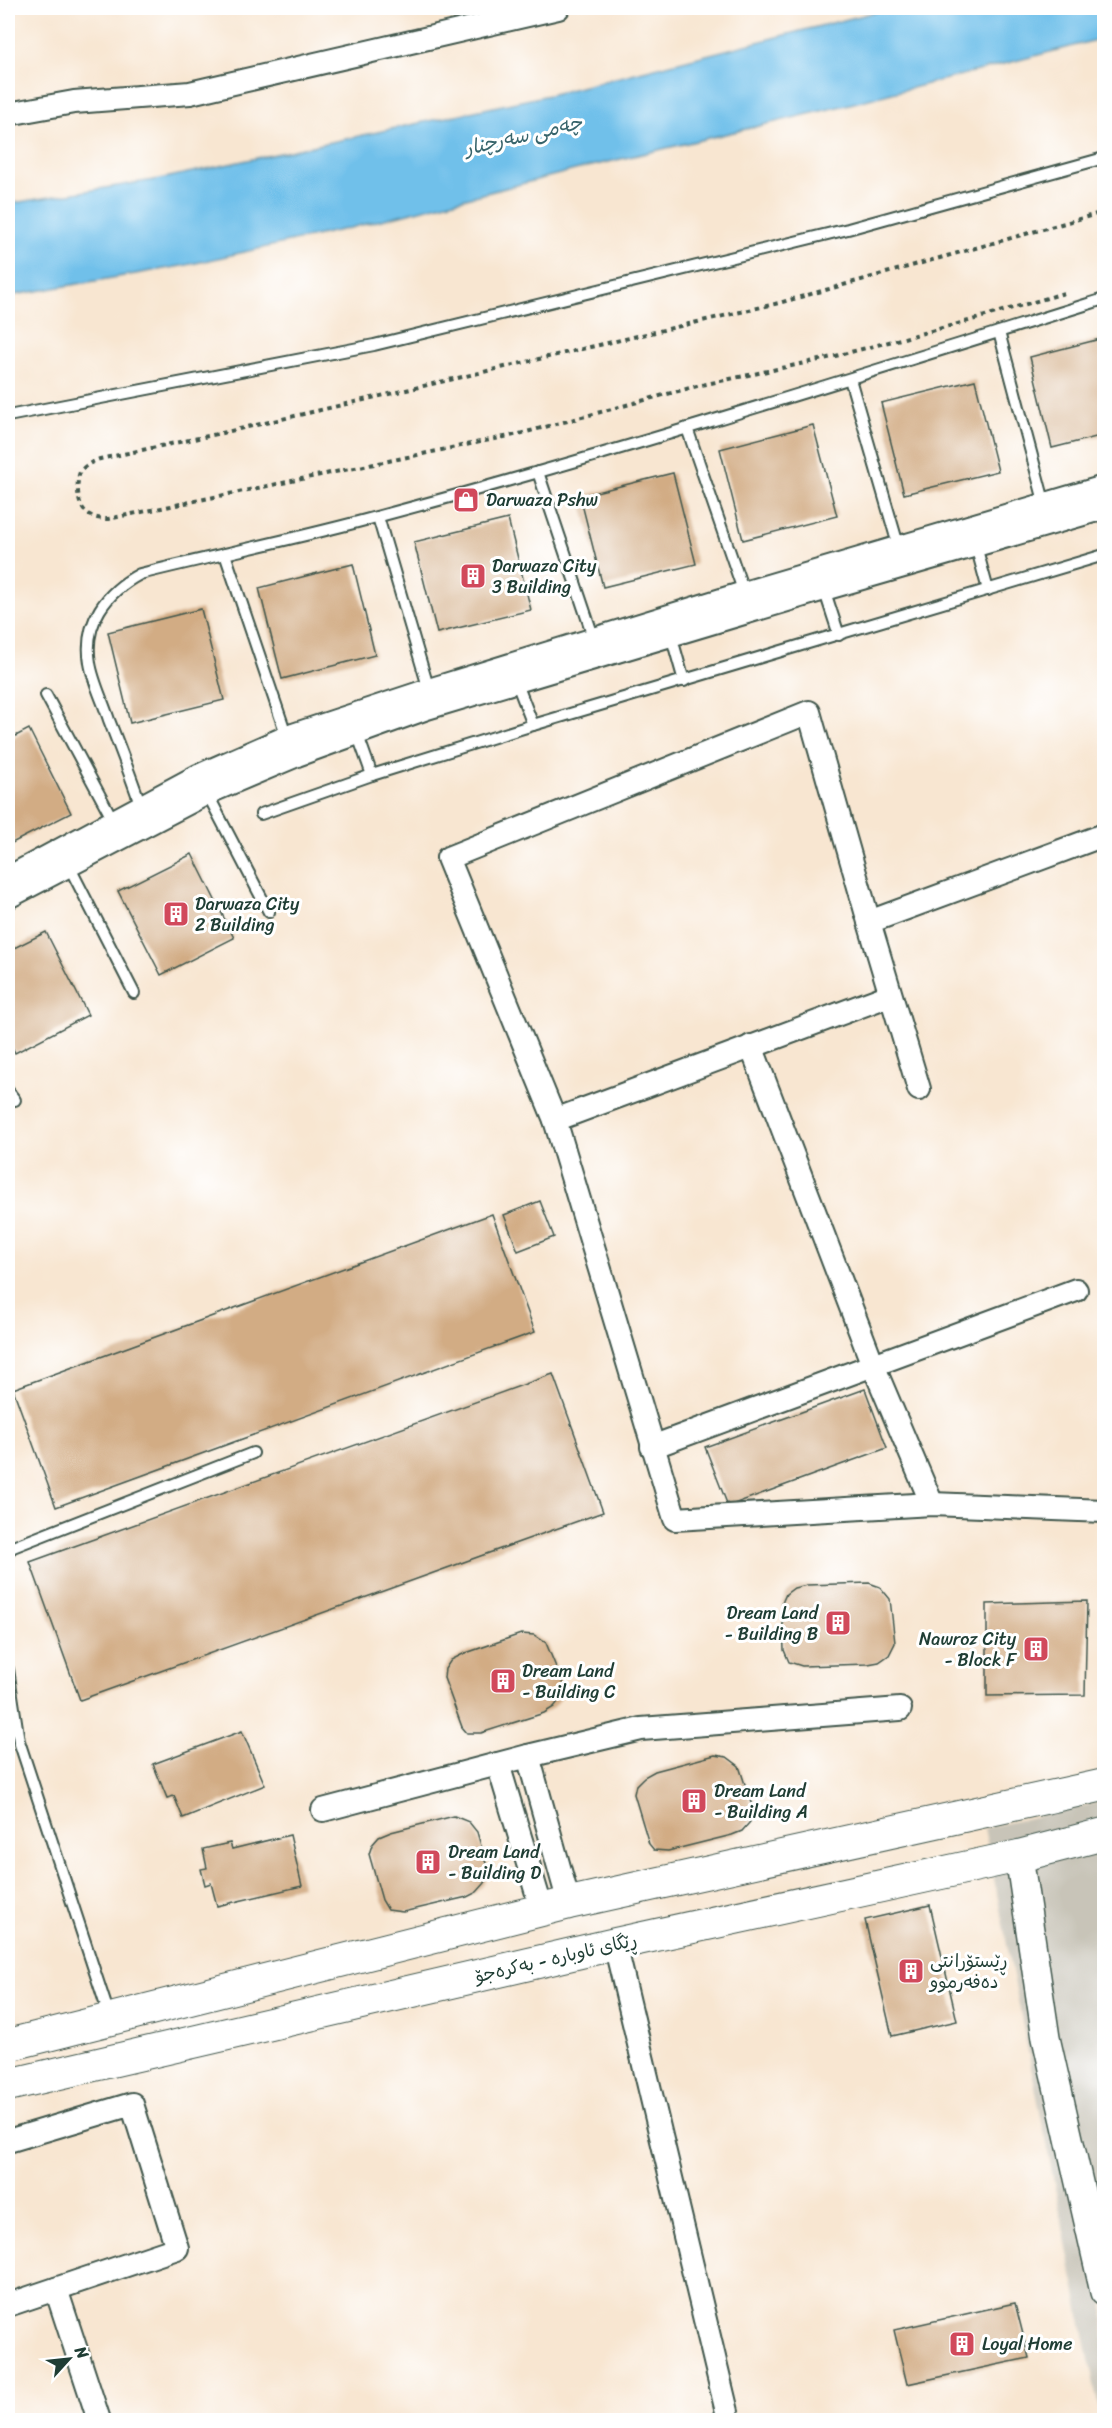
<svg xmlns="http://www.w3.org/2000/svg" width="1112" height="2428" viewBox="0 0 1112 2428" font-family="Sriracha,'Playpen Sans Arabic',sans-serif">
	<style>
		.industrial { fill: #c8c4b8 }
		.water { fill: #6fc0ea; stroke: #477e8f; stroke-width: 1.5 }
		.building { fill: #d2ac84 }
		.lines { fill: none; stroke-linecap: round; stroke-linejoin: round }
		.service-casing { stroke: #40564c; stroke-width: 14 }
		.minor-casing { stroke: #40564c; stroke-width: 26 }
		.tertiary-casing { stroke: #40564c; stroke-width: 30 }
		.secondary-casing { stroke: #40564c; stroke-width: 34 }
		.path { stroke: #40564c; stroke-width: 4; stroke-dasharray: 4.5 4.5; stroke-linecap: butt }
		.service { stroke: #fff; stroke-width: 10 }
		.minor { stroke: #fff; stroke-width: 22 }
		.tertiary { stroke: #fff; stroke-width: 27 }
		.secondary { stroke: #fff; stroke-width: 32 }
		.labels { text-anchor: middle; stroke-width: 6; stroke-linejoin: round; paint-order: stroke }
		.poi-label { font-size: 18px; fill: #1f3d34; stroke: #fff; text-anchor: start }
		.street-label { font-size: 18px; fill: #1f3d34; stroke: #fff }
		.water-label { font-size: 20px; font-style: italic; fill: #37646b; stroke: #fff }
	</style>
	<rect width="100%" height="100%" fill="#fff"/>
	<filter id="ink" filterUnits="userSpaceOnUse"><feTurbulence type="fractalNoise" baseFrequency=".0167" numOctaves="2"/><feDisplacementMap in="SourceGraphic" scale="12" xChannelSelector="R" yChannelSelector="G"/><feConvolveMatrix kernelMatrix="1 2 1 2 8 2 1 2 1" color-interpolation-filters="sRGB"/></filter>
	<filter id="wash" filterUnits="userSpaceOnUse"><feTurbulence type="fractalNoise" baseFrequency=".008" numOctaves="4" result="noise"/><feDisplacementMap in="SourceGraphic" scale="24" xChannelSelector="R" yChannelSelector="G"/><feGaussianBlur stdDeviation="1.35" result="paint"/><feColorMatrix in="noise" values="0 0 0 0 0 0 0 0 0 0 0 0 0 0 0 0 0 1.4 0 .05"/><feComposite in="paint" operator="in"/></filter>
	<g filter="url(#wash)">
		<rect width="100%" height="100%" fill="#f8e6d1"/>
		<polygon class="industrial" points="1104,1801 1104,2420 1101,2420 984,1828"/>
		<polygon class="water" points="891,8 1104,8 1104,38 842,106 575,170 350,228 187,265 8,296 8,204 160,179 549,95"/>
		<g id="blocks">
			<g class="building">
				<polygon points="1104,338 1104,435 1052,448 1030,357"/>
				<polygon points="975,380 998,471 904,494 881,403"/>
				<polygon points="813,425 837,516 743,540 720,449"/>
				<polygon points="673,473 696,564 603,587 580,496"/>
				<polygon points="508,519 531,610 437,633 414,542"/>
				<polygon points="353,564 375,655 282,679 259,588"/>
				<polygon points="201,609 224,700 130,723 108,632"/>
				<polygon points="29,729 71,813 8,845 8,740"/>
				<polygon points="192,854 234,938 161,975 118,891"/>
				<polygon points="46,932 88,1015 15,1053 8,1038 8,951"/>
				<polygon points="540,1201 554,1237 518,1251 504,1215"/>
				<polygon points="492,1214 535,1332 56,1507 13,1389"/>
				<polygon points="553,1374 603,1512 80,1700 30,1562"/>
				<polygon points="865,1389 887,1448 728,1506 705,1447"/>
				<polygon points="869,1583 880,1587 890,1599 895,1643 889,1655 879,1662 868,1664 802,1666 789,1662 784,1650 782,1603 786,1594 794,1588 807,1585"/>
				<polygon points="1087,1601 1085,1695 987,1696 987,1604"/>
				<polygon points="521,1634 534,1635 546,1643 563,1684 561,1698 554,1707 544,1713 481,1733 467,1733 462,1727 444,1678 445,1669 451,1660 463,1654"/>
				<polygon points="242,1731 265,1785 183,1818 174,1796 167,1798 153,1764"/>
				<polygon points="715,1755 727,1757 739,1766 753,1809 750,1822 742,1831 732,1835 668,1851 654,1850 649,1844 634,1794 636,1785 644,1777 655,1771"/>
				<polygon points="454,1816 469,1822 477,1832 488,1870 485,1883 477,1892 467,1897 403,1912 388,1910 382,1900 369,1854 372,1845 379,1837 391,1832"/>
				<polygon points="290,1835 302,1886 217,1906 211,1883 205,1885 201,1869 207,1868 203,1849 230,1843 232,1849"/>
				<polygon points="930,1905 957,2021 892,2036 865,1920"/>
				<polygon points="1015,2303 1029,2358 907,2384 894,2330"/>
			</g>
		</g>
	</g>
	<g filter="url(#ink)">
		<use href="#blocks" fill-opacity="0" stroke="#40564c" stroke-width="1.5"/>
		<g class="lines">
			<g class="service-casing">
				<g id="service">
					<polyline points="999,332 1045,505"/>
					<polyline points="850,379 899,548"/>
					<polyline points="8,416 374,345 848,229 1104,158"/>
					<polyline points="687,428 744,593"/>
					<polyline points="538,472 594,639"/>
					<polyline points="378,517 429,690"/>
					<polyline points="976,546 988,590"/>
					<polyline points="225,554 287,737"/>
					<polyline points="824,589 839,635"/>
					<polyline points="671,635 684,681"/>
					<polyline points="516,681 533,725"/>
					<polyline points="46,695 113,820"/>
					<polyline points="357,733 372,775"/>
					<polyline points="207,793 269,912"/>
					<path d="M 141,806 C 131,777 120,748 109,720 C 103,701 93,682 90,663 C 83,623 106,592 140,574 C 220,554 301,538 380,516 C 623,451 864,374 1104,299"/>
					<polyline points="261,814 372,775 533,725 1104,555"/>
					<polyline points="69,866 134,993"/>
					<polyline points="8,1091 15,1100"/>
					<polyline points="8,1551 13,1547 253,1453"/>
					<polyline points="8,1669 19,1741 109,2015"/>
				</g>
			</g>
			<g class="minor-casing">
				<g id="minor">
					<polyline points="8,114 74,102 190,93 558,8"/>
					<polyline points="8,878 198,776 287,737 429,690 744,593 1104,487"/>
					<polyline points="8,897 207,793 297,755 427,708 824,589 1104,508"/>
					<polyline points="869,922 809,712 448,858 555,1120 675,1519 932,1504 1104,1511"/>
					<polyline points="751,1046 873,1365 932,1504"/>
					<polyline points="919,1089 869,922 1104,835"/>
					<polyline points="555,1120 890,995"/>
					<polyline points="652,1447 1076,1290"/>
					<polyline points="528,1756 569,1903"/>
					<polyline points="498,1764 542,1910"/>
					<polyline points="323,1810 528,1756 641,1729 900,1709"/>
					<polyline points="615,1944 729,2420"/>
					<polyline points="8,2141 132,2104 177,2248 8,2305"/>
					<polyline points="56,2289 99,2420"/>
				</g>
			</g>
			<g class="tertiary-casing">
				<polyline id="tertiary" points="1019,1856 1046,2038 1104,2292"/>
			</g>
			<g class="secondary-casing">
				<g id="secondary">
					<polyline points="8,2045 569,1903 1104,1785"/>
					<polyline points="8,2085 615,1944 1019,1856 1104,1834"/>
				</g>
			</g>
			<path class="path" d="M 1064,293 L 965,322 L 824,359 L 697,386 L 519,434 L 108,519 C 89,519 79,511 78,491 C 77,486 78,477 80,472 C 84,466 93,461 100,459 L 222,433 L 779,303 L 1104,212"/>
			<use href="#service" class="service"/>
			<use href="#minor" class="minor"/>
			<use href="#tertiary" class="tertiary"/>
			<use href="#secondary" class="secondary"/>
		</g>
	</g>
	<defs>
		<g id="shop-square" transform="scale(1.35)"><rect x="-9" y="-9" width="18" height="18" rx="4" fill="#d1495b" stroke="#fff"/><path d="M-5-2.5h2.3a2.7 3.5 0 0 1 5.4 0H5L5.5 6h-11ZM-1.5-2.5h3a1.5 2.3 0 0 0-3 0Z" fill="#fff"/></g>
		<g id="building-square" transform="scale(1.35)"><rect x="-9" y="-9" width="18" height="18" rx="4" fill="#d1495b" stroke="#fff"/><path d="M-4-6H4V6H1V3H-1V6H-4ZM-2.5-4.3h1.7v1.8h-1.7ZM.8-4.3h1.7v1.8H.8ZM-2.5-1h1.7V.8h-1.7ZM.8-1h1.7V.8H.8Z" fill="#fff"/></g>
	</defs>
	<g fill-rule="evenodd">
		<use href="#shop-square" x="466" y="500"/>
		<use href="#building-square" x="473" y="576"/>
		<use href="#building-square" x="176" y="914"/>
		<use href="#building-square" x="838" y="1623"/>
		<use href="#building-square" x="1036" y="1649"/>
		<use href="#building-square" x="503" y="1681"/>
		<use href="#building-square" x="694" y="1801"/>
		<use href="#building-square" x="428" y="1862"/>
		<use href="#building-square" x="911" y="1971"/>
		<use href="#building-square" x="962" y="2344"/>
	</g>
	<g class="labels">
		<g class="poi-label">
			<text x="486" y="506">Darwaza Pshw</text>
			<text x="492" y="572">Darwaza City<tspan x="492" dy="21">3 Building</tspan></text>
			<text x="195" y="910">Darwaza City<tspan x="195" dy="21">2 Building</tspan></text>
			<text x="818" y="1619" text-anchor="end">Dream Land<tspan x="818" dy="21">- Building B</tspan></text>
			<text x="1016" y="1645" text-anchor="end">Nawroz City<tspan x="1016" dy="21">- Block F</tspan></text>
			<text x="522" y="1677">Dream Land<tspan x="522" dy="21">- Building C</tspan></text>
			<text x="714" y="1797">Dream Land<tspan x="714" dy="21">- Building A</tspan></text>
			<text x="448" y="1858">Dream Land<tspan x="448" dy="21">- Building D</tspan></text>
			<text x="930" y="1967">ڕێستۆرانتی<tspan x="930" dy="21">دەفەرموو</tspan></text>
			<text x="982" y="2350">Loyal Home</text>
		</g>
		<g class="street-label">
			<text transform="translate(556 1958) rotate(-13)" y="6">ڕێگای ئاوبارە - بەکرەجۆ</text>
		</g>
		<g class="water-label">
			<text transform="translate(523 135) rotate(-13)" y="7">چەمی سەرچنار</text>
		</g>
	</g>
	<rect width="1112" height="2428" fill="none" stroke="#fff" stroke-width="30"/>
	<g transform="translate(69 2359) rotate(63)" stroke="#ffffff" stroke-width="4.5" paint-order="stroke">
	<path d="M0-4.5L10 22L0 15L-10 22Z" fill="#1f3d34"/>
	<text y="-9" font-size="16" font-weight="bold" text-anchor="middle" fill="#1f3d34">N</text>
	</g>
</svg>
